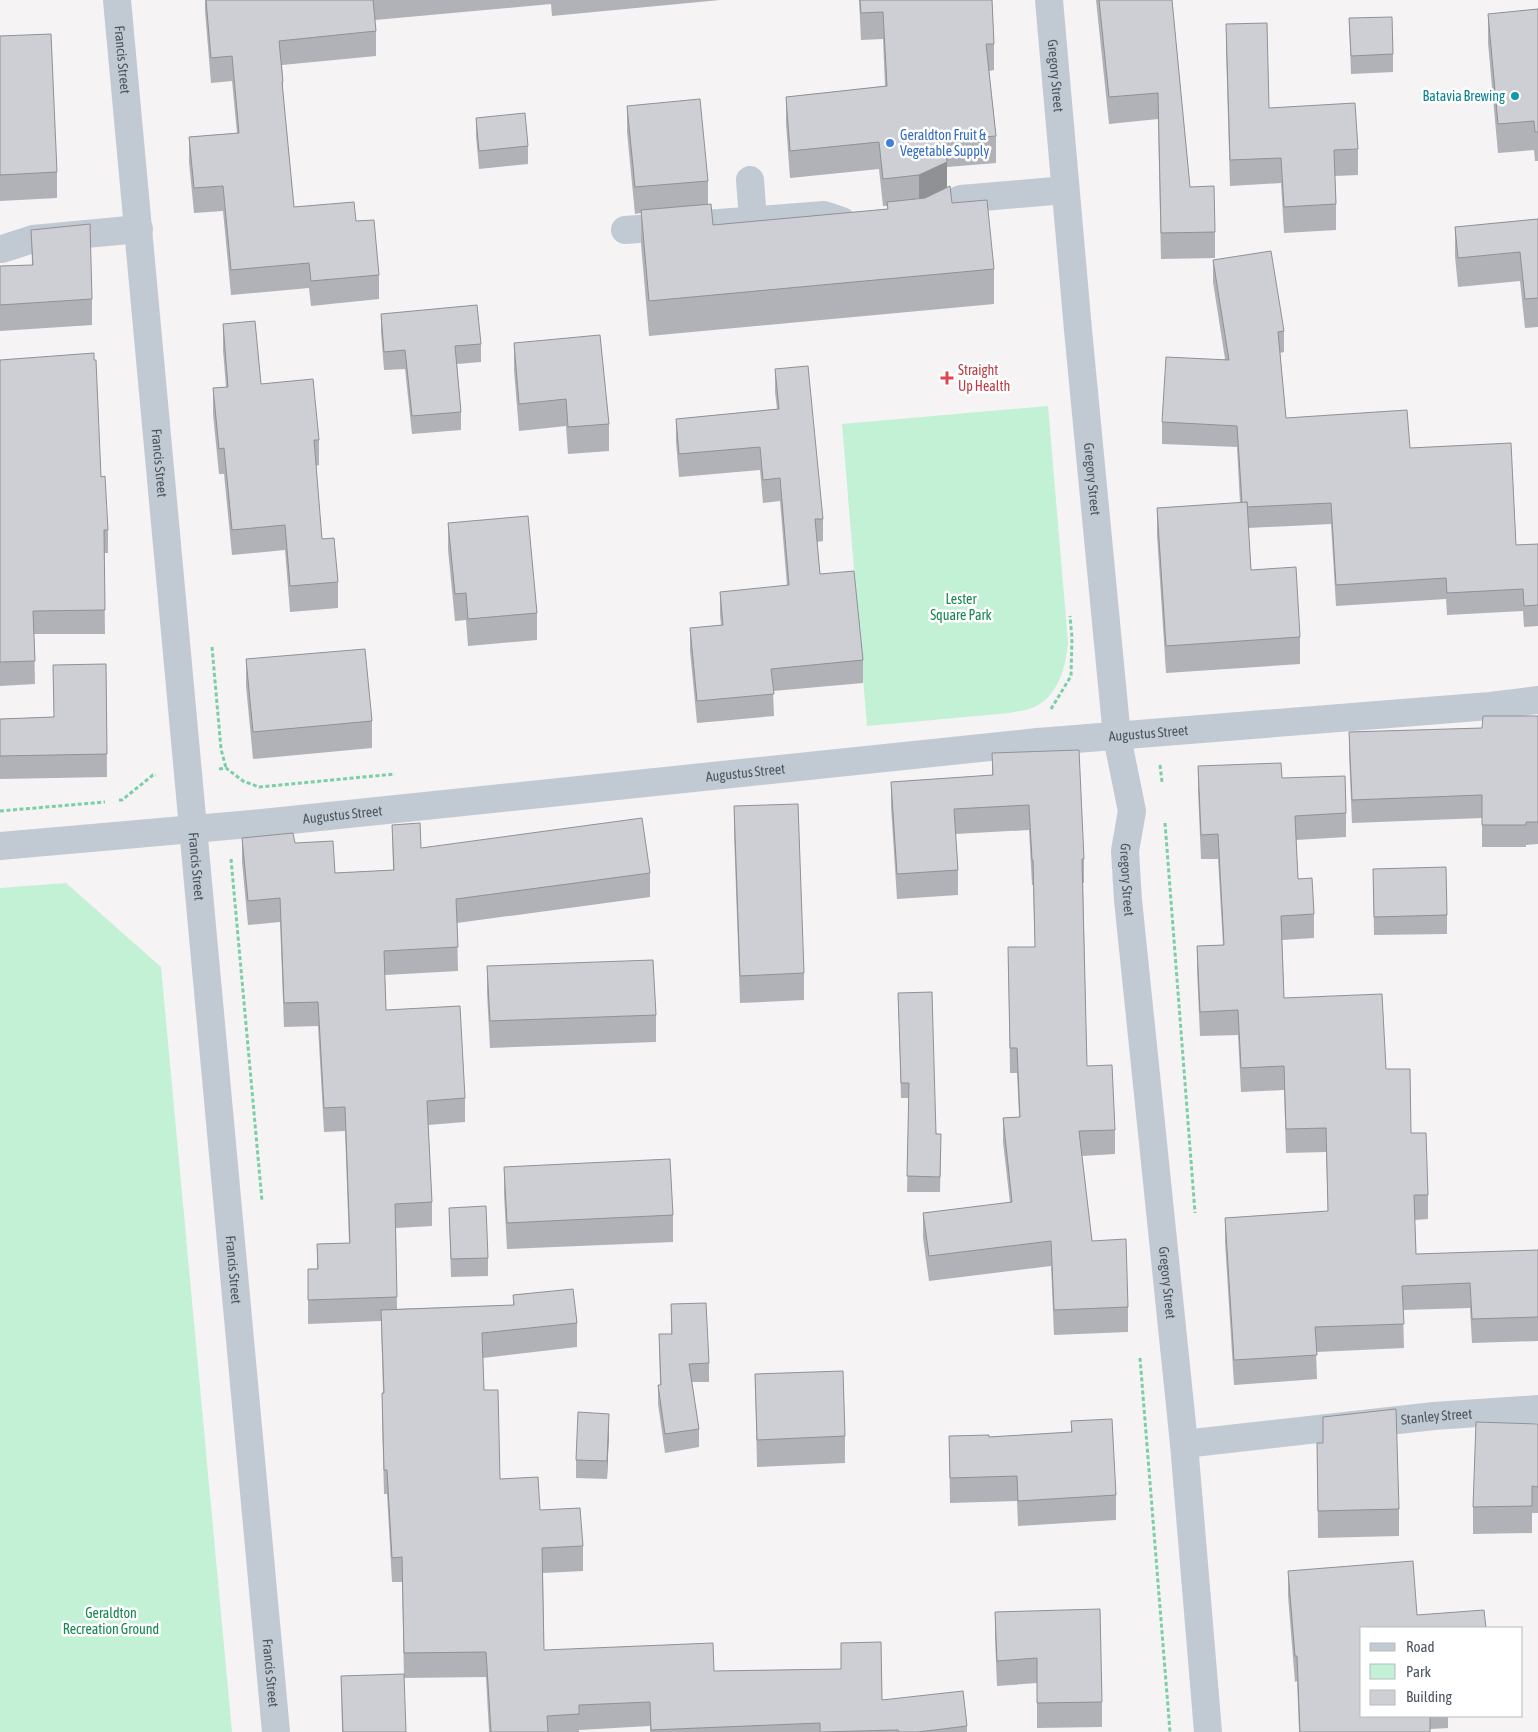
<svg xmlns="http://www.w3.org/2000/svg" width="1538" height="1732" viewBox="0 0 1538 1732" font-family="'Asap Condensed',sans-serif">
	<style>
		.green { fill: #c3f1d5 }
		.lines { fill: none; stroke-linecap: round; stroke-linejoin: round }
		.path { stroke: #7ad0a6; stroke-width: 3; stroke-dasharray: 4 2.5; stroke-linecap: butt }
		.minor { stroke: #c1cad2; stroke-width: 28 }
		.wall { fill: #b0b2b7 }
		.shaded-wall { fill: #909195 }
		.building { fill: #cdcfd5; stroke: #909195 }
		.culture-dot { fill: #0f9aa8; stroke: #fff; stroke-width: 2 }
		.shop-dot { fill: #3f7fe0; stroke: #fff; stroke-width: 2 }
		.health-dot { fill: #e0444e; stroke: #fff; stroke-width: 2 }
		.labels { text-anchor: middle; stroke-width: 5; stroke-linejoin: round; paint-order: stroke }
		.street-label { font-size: 14px; fill: #4a5661; stroke: #fff }
		.culture-label { font-size: 14px; fill: #0d838f; stroke: #fff; text-anchor: end }
		.shop-label { font-size: 14px; fill: #366cbe; stroke: #fff; text-anchor: start }
		.health-label { font-size: 14px; fill: #be3a42; stroke: #fff; text-anchor: start }
		.park-label { font-size: 14px; fill: #17864f; stroke: #fff }
	</style>
	<rect width="100%" height="100%" fill="#f5f3f3"/>
	<g class="green">
		<path d="M 1048,406 L 1068,642 C 1066,667 1058,698 1032,708 C 1025,711 1017,711 1009,713 L 867,726 L 842,424 Z"/>
		<polygon points="66,883 161,967 232,1732 0,1732 0,888"/>
	</g>
	<g class="lines">
		<g class="path">
			<polyline points="212,647 221,749 226,768"/>
			<polyline points="1051,709 1071,676 1072,638 1070,616"/>
			<polyline points="1160,765 1162,782"/>
			<polyline points="219,769 226,768 243,781 259,787 395,774"/>
			<polyline points="119,800 122,800 153,775 156,775"/>
			<polyline points="0,811 105,802"/>
			<polyline points="1165,823 1195,1213"/>
			<polyline points="231,859 262,1201"/>
			<polyline points="1140,1358 1170,1732"/>
		</g>
		<g class="minor">
			<path id="s1" d="M 117,0 L 276,1732"/>
			<path id="s2" d="M 1049,0 L 1078,330 L 1117,737 L 1132,811 L 1125,851 L 1128,900 L 1184,1444 L 1208,1732"/>
			<polyline points="750,180 753,220"/>
			<polyline points="919,218 923,217 961,199 1065,190"/>
			<polyline points="625,230 824,215 842,221"/>
			<polyline points="2,249 33,239 139,229"/>
			<path id="s3" d="M 0,846 L 262,823 L 1038,742 L 1490,706 L 1538,700"/>
			<path id="s4" d="M 1184,1444 L 1434,1416 L 1538,1409"/>
		</g>
	</g>
	<g class="wall">
		<polygon points="205,0 720,0 552,16 551,4 375,20 376,31 376,56 282,65 283,82 283,97 294,207 356,221 379,275 379,299 311,306 309,288 231,295 223,211 194,213 189,162 189,137 237,133 232,81 211,83 205,11"/>
		<polygon points="859,0 992,0 994,44 994,70 989,71 996,136 996,163 947,167 947,188 952,203 994,269 994,304 649,336 641,244 641,213 635,214 627,132 627,106 708,181 708,204 713,225 887,209 887,206 883,206 879,169 790,178 786,124 786,97 885,86 883,39 861,40"/>
		<polygon points="1096,0 1172,0 1190,187 1215,232 1215,258 1161,259 1158,119 1109,124"/>
		<polygon points="1538,9 1538,161 1535,161 1534,150 1498,153 1488,43 1488,14"/>
		<polygon points="1349,18 1393,54 1393,72 1351,74"/>
		<polygon points="1226,24 1269,108 1358,149 1358,175 1335,176 1336,204 1336,230 1284,233 1281,183 1230,186 1226,50"/>
		<polygon points="0,36 57,172 57,198 0,201"/>
		<polygon points="476,118 528,146 528,164 479,169 476,136"/>
		<polygon points="1538,219 1538,327 1525,328 1520,281 1458,287 1455,256 1455,227"/>
		<polygon points="31,230 92,299 92,325 0,331 0,266 32,265"/>
		<polygon points="1213,260 1284,331 1284,352 1280,353 1286,418 1410,448 1516,545 1538,544 1538,626 1524,627 1523,611 1447,615 1446,599 1336,606 1331,524 1248,528 1251,570 1300,637 1300,664 1166,673 1157,535 1157,508 1240,503 1237,447 1162,444 1162,422 1225,359 1213,282"/>
		<polygon points="381,314 481,344 481,362 457,364 461,412 461,430 412,434 405,369 384,370 381,332"/>
		<polygon points="223,324 261,384 319,440 319,465 316,466 322,539 338,582 338,608 290,612 285,550 232,555 224,474 219,474 213,414 213,388 226,387 223,350"/>
		<polygon points="514,343 609,424 609,451 568,454 566,426 519,431 514,370"/>
		<polygon points="0,360 101,477 108,530 108,553 104,553 105,634 34,634 35,684 0,686"/>
		<polygon points="775,369 823,519 823,541 817,542 820,574 863,660 863,683 773,691 774,716 697,723 690,651 690,628 721,625 720,615 720,592 787,586 780,501 763,503 760,470 679,477 676,442 676,419 777,409 775,392"/>
		<polygon points="448,523 537,613 537,640 468,646 466,620 455,621 448,550"/>
		<polygon points="246,659 372,721 372,748 253,759 246,686"/>
		<polygon points="106,664 107,777 0,779 0,719 53,717"/>
		<polygon points="1538,716 1538,844 1526,845 1526,847 1482,847 1482,818 1352,823 1349,754 1349,732 1482,728"/>
		<polygon points="992,753 1084,859 1084,883 1083,883 1087,1066 1115,1130 1115,1154 1082,1156 1092,1241 1128,1307 1128,1332 1054,1335 1051,1266 929,1281 923,1238 923,1213 1010,1203 1003,1142 1003,1118 1019,1117 1017,1073 1010,1073 1008,947 1035,947 1033,885 1032,885 1029,830 955,834 958,870 958,895 897,899 891,807 891,782 992,775"/>
		<polygon points="1198,766 1282,778 1346,813 1346,837 1296,840 1298,879 1314,914 1314,938 1282,940 1284,998 1386,1069 1411,1133 1428,1195 1428,1219 1415,1220 1416,1254 1538,1250 1538,1341 1472,1343 1470,1308 1403,1310 1404,1348 1316,1352 1317,1379 1234,1385 1225,1242 1225,1218 1328,1211 1326,1152 1286,1153 1284,1090 1241,1092 1238,1035 1200,1036 1197,970 1197,946 1223,945 1218,859 1201,859 1198,791"/>
		<polygon points="734,806 804,973 804,1000 740,1003 734,833"/>
		<polygon points="392,825 421,848 650,873 650,897 457,923 458,971 385,975 386,1010 465,1098 465,1122 428,1125 432,1202 432,1226 396,1228 397,1309 513,1305 513,1295 577,1323 577,1347 483,1358 484,1390 500,1479 540,1510 583,1546 583,1571 543,1573 544,1650 714,1671 841,1669 841,1643 882,1700 967,1726 967,1732 650,1732 650,1726 579,1730 579,1732 489,1732 486,1677 404,1678 402,1582 392,1582 387,1494 384,1494 382,1418 382,1393 383,1393 381,1321 308,1324 308,1269 317,1269 317,1244 349,1243 345,1131 324,1132 318,1026 284,1027 280,922 248,925 242,862 242,838 295,843 335,873 393,870"/>
		<polygon points="1373,869 1447,915 1447,934 1374,935"/>
		<polygon points="487,966 656,1015 656,1042 490,1048 487,993"/>
		<polygon points="898,993 941,1150 940,1192 907,1192 909,1098 901,1098"/>
		<polygon points="504,1167 673,1215 673,1242 507,1249 504,1194"/>
		<polygon points="449,1208 488,1258 488,1276 451,1277"/>
		<polygon points="671,1304 709,1363 709,1382 692,1382 699,1429 699,1447 665,1453 658,1404 658,1385 660,1385 659,1334 671,1334"/>
		<polygon points="755,1374 845,1436 845,1463 757,1467"/>
		<polygon points="1323,1417 1399,1509 1399,1536 1318,1538 1317,1443 1323,1443"/>
		<polygon points="1071,1421 1116,1495 1116,1520 1018,1526 1017,1501 950,1503 949,1436 989,1437 1071,1432"/>
		<polygon points="1538,1424 1538,1513 1532,1513 1532,1533 1473,1534 1473,1507"/>
		<polygon points="609,1432 607,1479 576,1478 576,1460"/>
		<polygon points="1288,1571 1362,1628 1362,1716 1448,1716 1448,1728 1430,1729 1430,1732 1299,1732 1297,1681 1295,1682 1288,1596"/>
		<polygon points="995,1612 1102,1702 1102,1727 1037,1728 1037,1683 997,1686 995,1637"/>
		<polygon points="341,1676 406,1732 342,1732"/>
	</g>
	<g class="shaded-wall">
		<polygon points="947,162 947,189 919,202 919,175"/>
		<polygon points="609,1414 609,1432 607,1479 607,1461"/>
	</g>
	<g class="building">
		<polygon points="206,0 373,0 376,31 279,41 283,82 282,82 294,207 354,202 356,221 374,220 379,275 311,281 309,263 231,270 223,186 194,188 189,137 239,133 232,56 211,58"/>
		<polygon points="860,0 992,0 994,44 986,44 996,136 944,140 947,162 919,175 883,179 879,142 790,151 786,97 887,86 883,12 861,13"/>
		<polygon points="1099,0 1172,0 1190,187 1214,186 1215,232 1161,233 1158,93 1109,97"/>
		<polygon points="1538,9 1538,132 1535,132 1534,121 1498,124 1488,14"/>
		<polygon points="1392,17 1393,54 1351,56 1349,18"/>
		<polygon points="1267,23 1269,108 1355,103 1358,149 1334,150 1336,204 1284,207 1281,158 1230,160 1226,24"/>
		<polygon points="51,34 57,172 0,175 0,36"/>
		<polygon points="700,99 708,181 635,187 627,106"/>
		<polygon points="525,113 528,146 479,151 476,118"/>
		<polygon points="950,186 952,203 987,200 994,269 649,301 641,210 711,204 713,225 888,209 887,202 925,198"/>
		<polygon points="1538,219 1538,298 1525,299 1520,252 1458,258 1455,227"/>
		<polygon points="90,224 92,299 0,305 0,266 33,265 31,230"/>
		<polygon points="1271,251 1284,331 1278,332 1286,418 1407,410 1410,448 1511,443 1516,545 1538,544 1538,605 1524,606 1523,589 1447,593 1446,578 1336,585 1331,503 1247,507 1247,502 1242,503 1237,426 1162,422 1166,357 1229,360 1213,260"/>
		<polygon points="477,305 481,344 455,346 461,412 412,416 405,350 384,352 381,314"/>
		<polygon points="255,321 261,384 313,379 319,440 314,440 322,539 334,538 338,582 290,586 285,525 232,530 224,448 219,449 213,388 228,387 223,324"/>
		<polygon points="600,335 609,424 568,427 566,399 519,404 514,343"/>
		<polygon points="94,353 94,360 96,360 101,477 105,476 108,530 104,530 105,610 33,611 35,661 0,662 0,360"/>
		<polygon points="808,366 823,519 815,519 820,574 854,571 863,660 771,669 774,694 697,701 690,628 723,625 720,592 789,585 780,478 763,480 760,447 679,454 676,419 779,409 775,369"/>
		<polygon points="1247,502 1251,570 1296,567 1300,637 1166,646 1157,508"/>
		<polygon points="528,516 537,613 468,619 466,593 455,594 448,523"/>
		<polygon points="365,649 372,721 253,732 246,659"/>
		<polygon points="106,664 107,754 0,756 0,719 54,717 53,665"/>
		<polygon points="1483,716 1538,716 1538,822 1526,822 1526,825 1482,825 1482,795 1352,800 1349,732 1482,728"/>
		<polygon points="1079,750 1084,859 1082,859 1087,1066 1112,1065 1115,1130 1079,1131 1092,1241 1126,1239 1128,1307 1054,1310 1051,1241 929,1256 923,1213 1012,1202 1003,1118 1020,1117 1017,1048 1010,1048 1008,947 1035,947 1033,860 1032,860 1029,805 954,809 958,870 897,874 891,782 993,775 992,753"/>
		<polygon points="1281,763 1282,778 1345,776 1346,813 1295,816 1298,879 1312,878 1314,914 1281,916 1284,998 1382,994 1386,1069 1410,1069 1411,1133 1426,1133 1428,1195 1414,1195 1416,1254 1538,1250 1538,1317 1472,1319 1470,1283 1402,1286 1404,1324 1315,1327 1317,1355 1234,1360 1225,1218 1328,1211 1326,1128 1286,1129 1284,1066 1241,1068 1238,1010 1200,1012 1197,946 1224,945 1218,834 1201,835 1198,766"/>
		<polygon points="798,804 804,973 740,976 734,806"/>
		<polygon points="642,818 650,873 456,899 458,947 384,951 386,1010 460,1006 465,1098 427,1101 432,1202 395,1204 397,1297 308,1300 308,1269 318,1269 317,1244 350,1243 345,1107 324,1108 318,1002 284,1003 280,898 248,901 242,838 293,833 295,843 333,841 335,873 394,870 392,825 420,823 421,848"/>
		<polygon points="1446,867 1447,915 1374,917 1373,869"/>
		<polygon points="653,960 656,1015 490,1021 487,966"/>
		<polygon points="932,992 936,1134 941,1134 940,1177 907,1176 909,1083 901,1083 898,993"/>
		<polygon points="670,1159 673,1215 507,1223 504,1167"/>
		<polygon points="486,1206 488,1258 451,1259 449,1208"/>
		<polygon points="573,1289 577,1323 482,1333 484,1390 498,1390 500,1479 538,1477 540,1510 580,1508 583,1546 542,1548 544,1650 713,1643 714,1671 841,1669 841,1643 881,1642 882,1700 963,1691 967,1726 918,1732 899,1732 898,1730 820,1732 820,1723 651,1730 650,1702 579,1705 579,1714 547,1716 548,1732 491,1732 486,1652 404,1653 402,1557 392,1558 387,1470 384,1470 382,1393 384,1393 381,1310 514,1305 513,1295"/>
		<polygon points="706,1303 709,1363 689,1364 699,1429 665,1434 658,1385 661,1385 659,1334 672,1334 671,1304"/>
		<polygon points="843,1371 845,1436 757,1440 755,1374"/>
		<polygon points="1396,1409 1399,1509 1318,1511 1317,1443 1323,1443 1323,1417"/>
		<polygon points="578,1412 609,1414 607,1461 576,1460"/>
		<polygon points="1112,1419 1116,1495 1018,1501 1017,1476 950,1478 949,1436 989,1435 989,1437 1072,1432 1071,1421"/>
		<polygon points="1476,1422 1538,1424 1538,1487 1532,1486 1532,1506 1473,1507"/>
		<polygon points="1413,1561 1417,1615 1484,1610 1486,1628 1362,1628 1362,1716 1430,1716 1430,1732 1300,1732 1297,1656 1295,1656 1288,1571"/>
		<polygon points="1100,1609 1102,1702 1037,1703 1037,1658 997,1661 995,1612"/>
		<polygon points="404,1674 406,1732 343,1732 341,1676"/>
	</g>
	<circle class="culture-dot" cx="1515" cy="96" r="5"/>
	<circle class="shop-dot" cx="890" cy="143" r="5"/>
	<path class="health-dot" d="M944.5 370.5h5v5h5v5h-5v5h-5v-5h-5v-5h5z"/>
	<g class="labels">
		<g class="street-label">
			<text dy="5" stroke="none"><textPath href="#s1" startOffset="60">Francis Street</textPath></text>
			<text dy="5" stroke="none"><textPath href="#s2" startOffset="76">Gregory Street</textPath></text>
			<text dy="5" stroke="none"><textPath href="#s1" startOffset="465">Francis Street</textPath></text>
			<text dy="5" stroke="none"><textPath href="#s2" startOffset="481">Gregory Street</textPath></text>
			<text dy="5" stroke="none"><textPath href="#s3" startOffset="1154">Augustus Street</textPath></text>
			<text dy="5" stroke="none"><textPath href="#s3" startOffset="749">Augustus Street</textPath></text>
			<text dy="5" stroke="none"><textPath href="#s3" startOffset="344">Augustus Street</textPath></text>
			<text dy="5" stroke="none"><textPath href="#s1" startOffset="870">Francis Street</textPath></text>
			<text dy="5" stroke="none"><textPath href="#s2" startOffset="885">Gregory Street</textPath></text>
			<text dy="5" stroke="none"><textPath href="#s1" startOffset="1275">Francis Street</textPath></text>
			<text dy="5" stroke="none"><textPath href="#s2" startOffset="1290">Gregory Street</textPath></text>
			<text dy="5" stroke="none"><textPath href="#s4" startOffset="254">Stanley Street</textPath></text>
			<text dy="5" stroke="none"><textPath href="#s1" startOffset="1680">Francis Street</textPath></text>
		</g>
		<g class="culture-label">
			<text x="1505" y="101">Batavia Brewing</text>
		</g>
		<g class="shop-label">
			<text x="900" y="140">Geraldton Fruit &amp;<tspan x="900" dy="16">Vegetable Supply</tspan></text>
		</g>
		<g class="health-label">
			<text x="958" y="375">Straight<tspan x="958" dy="16">Up Health</tspan></text>
		</g>
		<g class="park-label">
			<text x="961" y="604">Lester<tspan x="961" dy="16">Square Park</tspan></text>
			<text x="111" y="1618">Geraldton<tspan x="111" dy="16">Recreation Ground</tspan></text>
		</g>
	</g>
	<rect x="1360" y="1627" width="162" height="90" fill="#ffffff" stroke="#b7bbc0"/>
	<rect x="1370" y="1643" width="25" height="8" fill="#c1cad2" stroke="#b7bbc0"/>
	<text x="1406" y="1652" font-size="15" fill="#4a5661">Road</text>
	<rect x="1370" y="1664" width="25" height="15" fill="#c3f1d5" stroke="#b7bbc0"/>
	<text x="1406" y="1677" font-size="15" fill="#4a5661">Park</text>
	<rect x="1370" y="1690" width="25" height="15" fill="#cdcfd5" stroke="#b7bbc0"/>
	<text x="1406" y="1702" font-size="15" fill="#4a5661">Building</text>
</svg>
